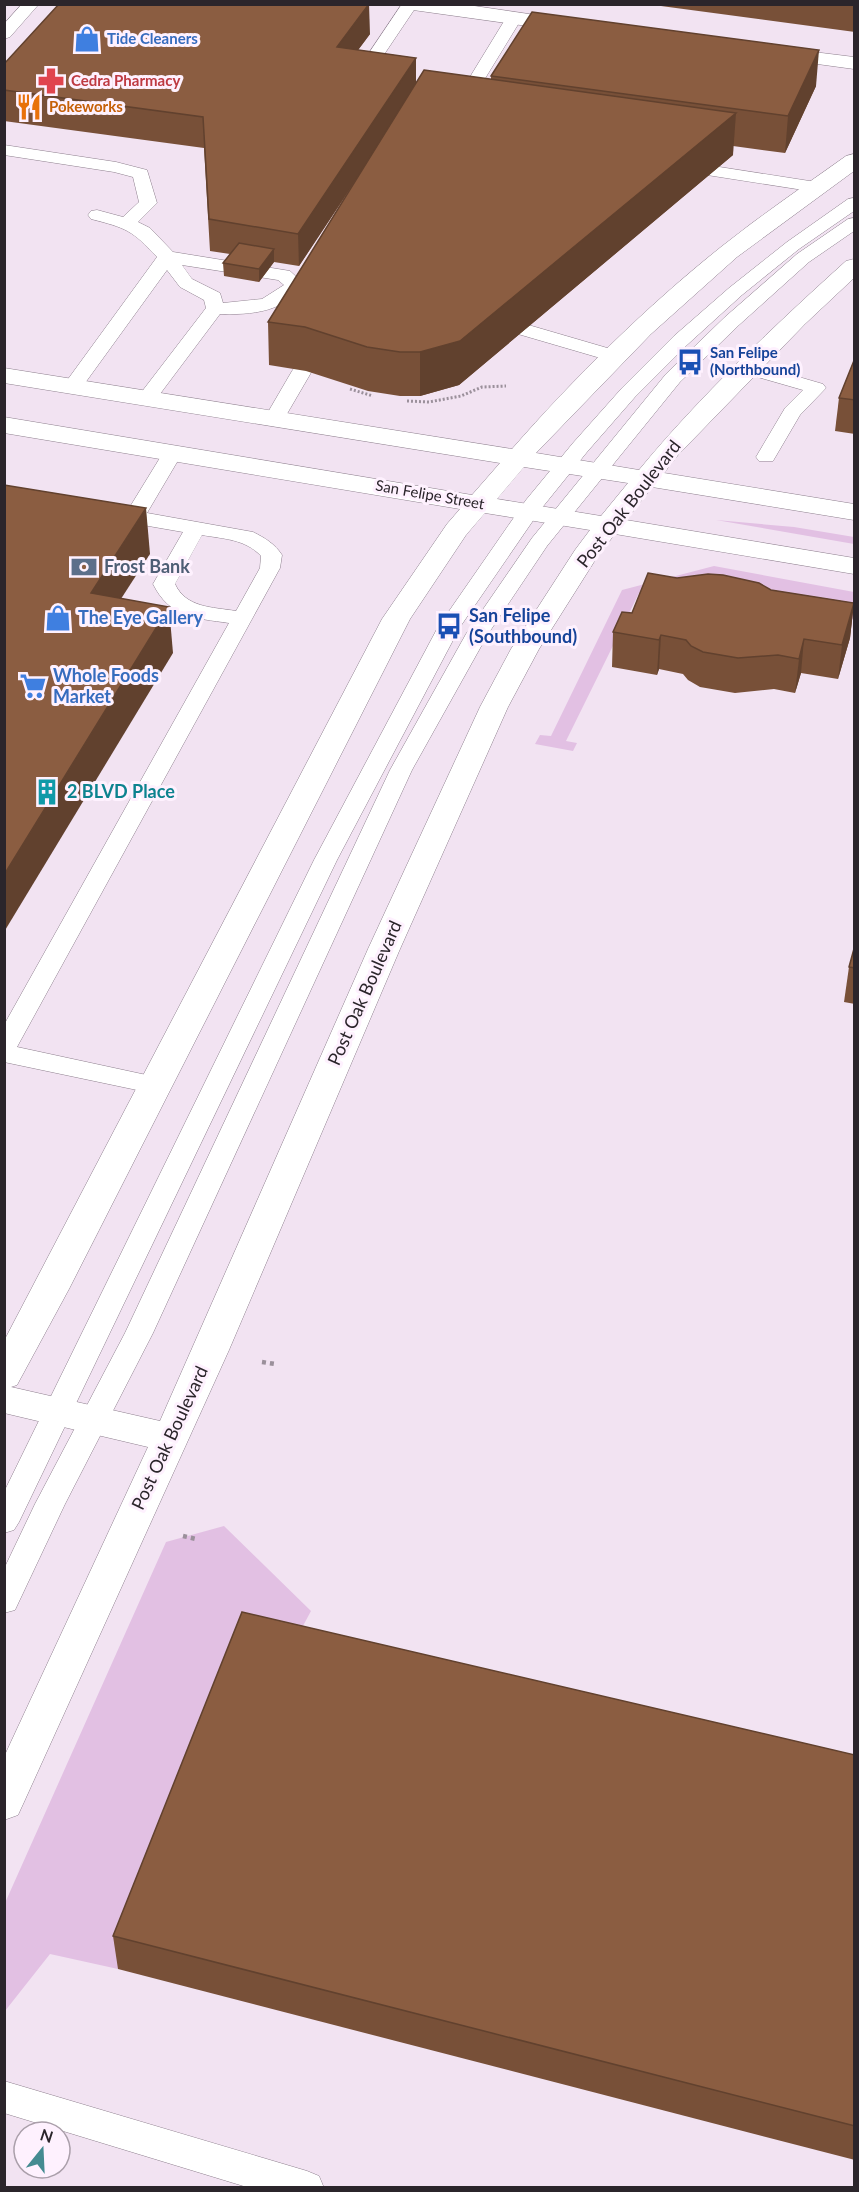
<svg xmlns="http://www.w3.org/2000/svg" width="859" height="2192" viewBox="0 0 859 2192" font-family="Lato,sans-serif">
	<style>
		.green { fill: #e2c0e3 }
		.lines { fill: none; stroke-linecap: round; stroke-linejoin: round }
		.service-casing { stroke: #8e808e; stroke-width: 1 }
		.minor-casing { stroke: #8e808e; stroke-width: 1 }
		.secondary-casing { stroke: #8e808e; stroke-width: 1 }
		.path-far1 { stroke: #9b909b; stroke-width: 3; stroke-dasharray: 2 2; stroke-linecap: butt }
		.path { stroke: #9b909b; stroke-width: 4.5; stroke-dasharray: 4 4; stroke-linecap: butt }
		.service { fill: #fff; fill-rule: evenodd }
		.minor { fill: #fff; fill-rule: evenodd }
		.secondary { fill: #fff; fill-rule: evenodd }
		.wall { fill: #785038 }
		.shaded-wall { fill: #61412e }
		.building { fill: #8b5d41; stroke: #61412e; stroke-width: 1.5 }
		.labels { text-anchor: middle; stroke-width: 6; stroke-linejoin: round; paint-order: stroke }
		.far-shop-label { font-size: 15px; font-weight: bold; fill: #366cbe; stroke: #fef1fe; text-anchor: start }
		.far-health-label { font-size: 15px; font-weight: bold; fill: #be3a42; stroke: #fef1fe; text-anchor: start }
		.far-food-label { font-size: 15px; font-weight: bold; fill: #c56008; stroke: #fef1fe; text-anchor: start }
		.far-transit-label { font-size: 15px; font-weight: bold; fill: #164399; stroke: #fef1fe; text-anchor: start }
		.far-street-label { font-size: 15px; fill: #2b252b; stroke: #fef1fe }
		.street-label { font-size: 18px; fill: #2b252b; stroke: #fef1fe }
		.service-label { font-size: 18px; font-weight: bold; fill: #4e5e75; stroke: #fef1fe; text-anchor: start }
		.transit-label { font-size: 18px; font-weight: bold; fill: #164399; stroke: #fef1fe; text-anchor: start }
		.shop-label { font-size: 18px; font-weight: bold; fill: #366cbe; stroke: #fef1fe; text-anchor: start }
		.culture-label { font-size: 18px; font-weight: bold; fill: #0d838f; stroke: #fef1fe; text-anchor: start }
	</style>
	<rect width="100%" height="100%" fill="#f2e3f2"/>
	<g class="green">
		<polygon points="716,520 794,527 854,537 854,544"/>
		<polygon points="714,566 854,592 854,619 789,608 784,618 639,593 566,741 577,743 573,751 535,744 540,735 551,736 622,590"/>
		<polygon points="224,1526 311,1611 118,1969 50,1954 5,2011 5,1903 166,1542"/>
	</g>
	<g class="lines">
		<g class="service-casing">
			<g id="service">
				<polygon points="22,4 39,4 10,37 4,39 4,24"/>
				<polygon points="402,4 418,4 379,62 367,62 365,59"/>
				<polygon points="514,13 522,18 467,108 465,112 453,112 451,108 506,18"/>
				<path d="M 4,145 L 116,162 L 147,170 L 157,203 L 138,222 L 150,228 L 173,252 L 284,270 L 290,271 L 304,284 C 285,312 252,315 220,314 L 154,402 L 140,402 L 137,398 L 206,308 L 204,300 L 180,287 L 167,270 L 80,390 L 66,390 L 63,386 L 157,257 C 132,230 126,228 91,219 L 88,215 L 91,211 L 97,210 L 123,217 L 139,202 L 133,177 L 114,172 L 4,155 ZM 182,265 L 278,280 L 284,285 L 262,299 L 223,303 L 220,293 L 192,279 Z"/>
				<polygon points="713,166 816,182 822,183 825,187 822,191 816,192 707,175 704,171 707,167"/>
				<polygon points="854,198 854,211 799,249 742,295 687,345 635,397 587,452 541,509 460,627 337,860 19,1522 14,1530 4,1533 4,1492 314,860 438,627 526,500 573,443 622,388 674,336 729,288 787,242 848,199"/>
				<polygon points="854,218 854,231 809,262 739,325 680,382 547,546 488,634 412,770 153,1333 65,1504 15,1610 4,1613 4,1569 35,1504 125,1333 390,770 466,634 532,538 666,374 725,317 797,254 848,219"/>
				<polygon points="525,324 621,352 624,356 621,360 614,362 518,334 516,330 518,326"/>
				<polygon points="747,362 823,384 826,388 800,415 773,461 759,461 756,457 785,408 803,390 740,372 737,368 740,364"/>
				<polygon points="302,365 309,367 312,371 284,419 281,423 267,423 264,419 292,371 295,367"/>
				<path d="M 173,446 L 180,448 L 183,452 L 147,513 L 253,532 C 265,538 275,544 282,555 L 280,568 L 17,1047 L 165,1079 L 169,1085 L 165,1091 L 156,1094 L 4,1062 L 4,1025 L 229,623 C 195,618 170,618 153,584 L 183,532 L 114,520 L 107,518 L 104,514 L 107,510 L 114,508 L 128,510 L 166,448 ZM 202,535 C 224,539 245,539 261,556 L 260,568 L 236,611 C 212,607 186,608 175,584 Z"/>
				<polygon points="4,2081 307,2171 319,2176 324,2188 250,2188 4,2113"/>
			</g>
		</g>
		<g class="minor-casing">
			<g id="minor">
				<polygon points="403,4 461,4 570,20 577,22 580,26 577,30 570,32 413,10 406,8"/>
				<polygon points="773,47 854,57 854,69 766,57 762,53 766,49"/>
			</g>
		</g>
		<g class="secondary-casing">
			<path id="secondary" d="M 854,154 L 854,171 L 737,257 L 651,334 L 536,453 L 639,470 C 700,396 775,325 846,261 L 854,259 L 854,278 L 805,324 L 678,455 L 664,473 L 854,504 L 854,520 L 652,487 L 626,520 L 854,558 L 854,574 L 615,534 L 599,554 L 539,649 L 508,707 L 400,949 L 229,1350 L 24,1802 L 18,1815 L 4,1820 L 4,1757 L 148,1447 L 4,1413 L 4,1341 L 382,619 L 447,524 L 460,509 L 4,433 L 4,417 L 472,495 L 500,463 L 4,383 L 4,368 L 512,449 C 574,378 647,306 721,247 C 761,215 804,186 846,156 ZM 524,467 L 628,483 L 601,516 L 497,499 ZM 485,513 L 590,530 L 575,550 L 511,649 L 480,707 L 368,949 L 160,1421 L 11,1387 L 17,1385 L 69,1289 L 410,619 L 466,535 Z"/>
		</g>
		<g class="path-far1">
			<polyline points="350,389 373,396"/>
			<polyline points="407,401 429,402 461,396 482,387 506,386"/>
		</g>
		<g class="path">
			<polyline points="262,1362 275,1364"/>
			<polyline points="183,1536 196,1539"/>
		</g>
		<use href="#service" class="service"/>
		<use href="#minor" class="minor"/>
		<use href="#secondary" class="secondary"/>
	</g>
	<g class="wall">
		<polygon points="646,4 855,4 855,32"/>
		<polygon points="370,34 358,50 416,58 416,84 491,79 491,76 816,86 785,153 733,146 733,155 459,385 420,396 400,396 368,391 306,371 269,365 268,322 357,179 299,266 274,262 259,282 224,276 223,263 230,254 210,251 204,148 4,121 4,64"/>
		<polygon points="855,358 855,434 835,431 839,398"/>
		<polygon points="677,578 771,590 854,603 850,638 838,679 801,673 795,693 774,689 735,693 700,687 688,680 683,674 659,669 657,675 612,667 613,632"/>
		<polygon points="855,945 855,1004 844,1002 849,967"/>
		<polygon points="855,1755 855,2160 118,1969 113,1936"/>
	</g>
	<g class="shaded-wall">
		<polygon points="369,4 370,34 338,77 337,47"/>
		<polygon points="819,50 816,86 785,153 788,116"/>
		<polygon points="416,58 416,88 299,266 298,234"/>
		<polygon points="736,113 733,155 459,385 420,396 420,352"/>
		<polygon points="274,249 274,262 259,282 259,269"/>
		<polygon points="146,508 150,554 95,639 91,593"/>
		<polygon points="854,603 850,638 838,679 842,645"/>
		<polygon points="169,607 173,653 4,932 4,875"/>
		<polygon points="661,635 659,669 657,675 659,640"/>
		<polygon points="804,639 801,673 795,693 799,659"/>
	</g>
	<g class="building">
		<polygon points="59,4 369,4 337,47 416,58 298,234 209,219 203,117 4,90 4,64"/>
		<polygon points="532,12 819,50 788,116 491,76"/>
		<polygon points="424,70 736,113 460,341 420,352 400,352 367,347 305,327 268,322"/>
		<polygon points="239,243 274,249 259,269 223,263"/>
		<polygon points="855,358 855,400 839,398"/>
		<polygon points="4,485 146,508 91,593 169,607 4,875"/>
		<polygon points="648,573 677,578 708,574 723,575 759,583 771,590 854,603 842,645 804,639 799,659 778,655 738,658 703,652 691,646 686,640 661,635 659,640 613,632 622,612 632,613"/>
		<polygon points="855,945 855,968 849,967"/>
		<polygon points="242,1612 855,1755 855,2126 113,1936"/>
	</g>
	<defs>
		<g id="shop-bare" transform="scale(2.07)"><path d="M-5-2.5h2.3a2.7 3.5 0 0 1 5.4 0H5L5.5 6h-11ZM-1.5-2.5h3a1.5 2.3 0 0 0-3 0Z" fill="#3f7fe0" stroke="#fef1fe" stroke-width="2.5" paint-order="stroke"/></g>
		<g id="pharmacy-bare" transform="scale(2.07)"><path d="M-2-6h4v4h4v4h-4v4h-4v-4h-4v-4h4Z" fill="#e0444e" stroke="#fef1fe" stroke-width="2.5" paint-order="stroke"/></g>
		<g id="restaurant-bare" transform="scale(2.07)"><path d="M-5-6h1v4h1v-4h1v4h1v-4h1v5L-1.5 .5V6h-2V.5L-5-1ZM5-6V6H3V1.5H1.5Q1.5-4 5-6Z" fill="#e8710a" stroke="#fef1fe" stroke-width="2.5" paint-order="stroke"/></g>
		<g id="bus-bare" transform="scale(2.07)"><path d="M-5-6H5V4H4V6H2V4H-2V6H-4V4H-5ZM-3.5-4V0h7V-4ZM-3.5 1.2v1.5H-2V1.2ZM2 1.2v1.5H3.5V1.2Z" fill="#1a4fb4" stroke="#fef1fe" stroke-width="2.5" paint-order="stroke"/></g>
		<g id="bank-bare" transform="scale(2.07)"><path d="M-6-4H6V4H-6ZM0-2.3a2.3 2.3 0 1 0 0 4.6a2.3 2.3 0 1 0 0-4.6Z" fill="#5c6f8a" stroke="#fef1fe" stroke-width="2.5" paint-order="stroke"/></g>
		<g id="supermarket-bare" transform="scale(2.07)"><path d="M-6-5.5h2.5l.6 2H6L4.5 2H-2.5L-4.4-4H-6ZM-1.5 3.2a1.3 1.3 0 1 0 .1 0ZM3 3.2a1.3 1.3 0 1 0 .1 0Z" fill="#3f7fe0" stroke="#fef1fe" stroke-width="2.5" paint-order="stroke"/></g>
		<g id="building-bare" transform="scale(2.07)"><path d="M-4-6H4V6H1V3H-1V6H-4ZM-2.5-4.3h1.7v1.8h-1.7ZM.8-4.3h1.7v1.8H.8ZM-2.5-1h1.7V.8h-1.7ZM.8-1h1.7V.8H.8Z" fill="#0f9aa8" stroke="#fef1fe" stroke-width="2.5" paint-order="stroke"/></g>
	</defs>
	<g fill-rule="evenodd">
		<use href="#shop-bare" x="87" y="39"/>
		<use href="#pharmacy-bare" x="51" y="81"/>
		<use href="#restaurant-bare" x="29" y="107"/>
		<use href="#bus-bare" x="690" y="362"/>
		<use href="#bank-bare" x="84" y="567"/>
		<use href="#shop-bare" x="58" y="618"/>
		<use href="#bus-bare" x="449" y="626"/>
		<use href="#supermarket-bare" x="33" y="686"/>
		<use href="#building-bare" x="47" y="792"/>
	</g>
	<g class="labels">
		<g class="far-shop-label">
			<text x="107" y="44">Tide Cleaners</text>
		</g>
		<g class="far-health-label">
			<text x="71" y="86">Cedra Pharmacy</text>
		</g>
		<g class="far-food-label">
			<text x="49" y="112">Pokeworks</text>
		</g>
		<g class="far-transit-label">
			<text x="710" y="358">San Felipe<tspan x="710" dy="17">(Northbound)</tspan></text>
		</g>
		<g class="far-street-label">
			<text transform="translate(430 495) rotate(10)" y="5">San Felipe Street</text>
		</g>
		<g class="street-label">
			<text transform="translate(629 504) rotate(-52)" y="6">Post Oak Boulevard</text>
			<text transform="translate(365 993) rotate(-66)" y="6">Post Oak Boulevard</text>
			<text transform="translate(170 1438) rotate(-65)" y="6">Post Oak Boulevard</text>
		</g>
		<g class="service-label">
			<text x="104" y="573">Frost Bank</text>
		</g>
		<g class="transit-label">
			<text x="469" y="622">San Felipe<tspan x="469" dy="21">(Southbound)</tspan></text>
		</g>
		<g class="shop-label">
			<text x="78" y="624">The Eye Gallery</text>
			<text x="53" y="682">Whole Foods<tspan x="53" dy="21">Market</tspan></text>
		</g>
		<g class="culture-label">
			<text x="67" y="798">2 BLVD Place</text>
		</g>
	</g>
	<rect width="859" height="2192" fill="none" stroke="#2b252b" stroke-width="12"/>
	<g transform="translate(42 2150) rotate(18)"><circle r="28" fill="#fef1fe" stroke="#aa9faa" stroke-width="1.5"/>
	<path d="M0-4.5L10 22L0 15L-10 22Z" fill="#448b91"/>
	<text y="-9" font-size="16" font-weight="bold" text-anchor="middle" fill="#2b252b">N</text>
	</g>
</svg>
